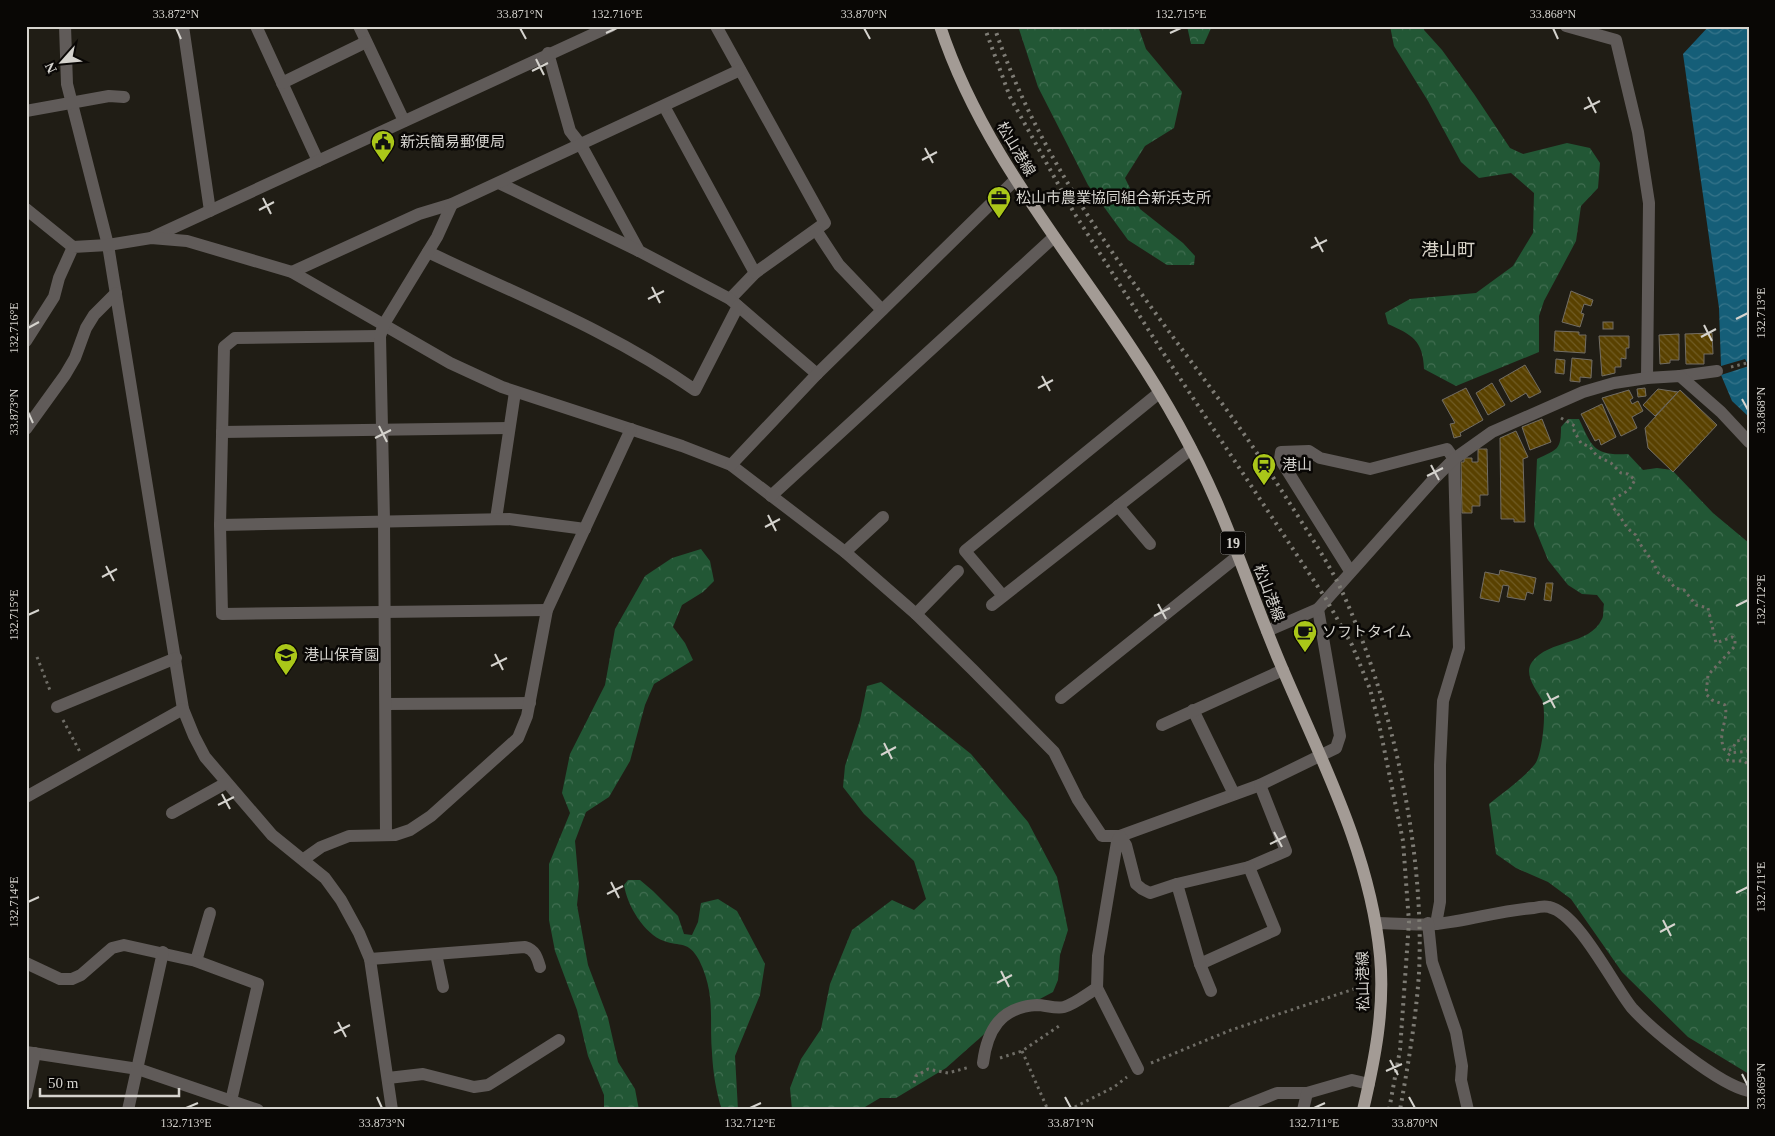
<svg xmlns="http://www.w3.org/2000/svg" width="1775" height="1136" viewBox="0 0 1775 1136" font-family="'Times New Roman','Noto Sans JP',serif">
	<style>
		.forest { fill: url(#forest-crowns) }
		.water { fill: url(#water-waves) }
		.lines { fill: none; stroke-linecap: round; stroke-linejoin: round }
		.ferry { stroke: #8fdafc; stroke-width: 1; stroke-dasharray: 6 5; stroke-linecap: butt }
		.building { fill: url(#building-back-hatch); stroke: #726d64 }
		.path { stroke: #6f6d66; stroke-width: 3; stroke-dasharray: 2.5 4; stroke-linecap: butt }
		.minor { stroke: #605b59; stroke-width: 12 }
		.primary { stroke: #a39b95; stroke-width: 12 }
		.rail { stroke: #7e7c75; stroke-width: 4; stroke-dasharray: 2.5 5; stroke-linecap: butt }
		.ticks { fill: none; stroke: #d5d3ce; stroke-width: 2 }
		.labels { text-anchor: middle; stroke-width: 5; stroke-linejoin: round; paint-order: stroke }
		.shield { fill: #090705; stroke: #989692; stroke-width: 1 }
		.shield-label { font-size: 14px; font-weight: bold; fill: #d5d3ce }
		.poi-label { font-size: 15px; fill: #d5d3ce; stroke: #090705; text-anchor: start }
		.street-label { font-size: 15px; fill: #d5d3ce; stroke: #090705 }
		.quarter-label { font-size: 18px; fill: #dad5ca; stroke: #090705 }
		.neatline { fill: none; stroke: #d5d3ce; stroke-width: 2 }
		.ticks-label { font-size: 12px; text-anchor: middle; fill: #d5d3ce }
	</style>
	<defs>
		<pattern id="forest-crowns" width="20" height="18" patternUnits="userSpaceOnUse" patternTransform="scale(1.25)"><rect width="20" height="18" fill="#225735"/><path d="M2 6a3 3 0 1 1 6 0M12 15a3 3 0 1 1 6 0" fill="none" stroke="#416e51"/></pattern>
		<pattern id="water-waves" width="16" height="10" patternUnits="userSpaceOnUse" patternTransform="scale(1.25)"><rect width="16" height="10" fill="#155e78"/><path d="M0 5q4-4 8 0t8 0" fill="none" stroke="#36748a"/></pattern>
		<pattern id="building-back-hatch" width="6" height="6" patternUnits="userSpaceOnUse" patternTransform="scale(1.25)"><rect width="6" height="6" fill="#594100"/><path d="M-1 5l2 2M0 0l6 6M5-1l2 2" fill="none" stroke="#705c24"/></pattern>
	</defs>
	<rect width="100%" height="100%" fill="#201d15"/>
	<g class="forest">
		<polygon points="1018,26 1138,26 1146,49 1182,92 1174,128 1145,146 1125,178 1140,209 1183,243 1195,256 1194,265 1167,265 1128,240 1088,185 1038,87"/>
		<polygon points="1187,26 1212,26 1204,44 1191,44"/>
		<path d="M 1390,26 L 1424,26 L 1424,30 L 1442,50 L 1474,94 L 1510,148 L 1523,154 L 1567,143 L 1590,148 L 1600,163 L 1598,188 L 1581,206 L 1576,241 L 1544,301 L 1539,316 L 1539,352 L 1456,386 L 1424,369 C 1423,340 1412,335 1388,324 L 1385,313 L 1410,299 L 1476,293 L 1513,266 L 1533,233 L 1534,193 L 1511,173 L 1479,178 L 1461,162 L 1428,101 L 1394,46 Z"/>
		<path d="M 1568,419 L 1579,419 C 1592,447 1594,456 1628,454 L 1643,470 L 1657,468 L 1672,470 L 1713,513 L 1749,543 L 1749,1074 L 1688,1037 L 1622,972 L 1571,899 L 1548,882 L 1516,868 L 1496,854 L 1489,804 C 1504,792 1523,779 1535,764 C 1542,755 1547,711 1542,700 C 1537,691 1523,674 1532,662 C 1549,639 1589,646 1602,619 C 1604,616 1603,608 1604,604 L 1597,595 L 1582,594 L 1568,585 L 1548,560 L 1534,526 L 1537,459 C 1558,449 1561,450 1561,427 Z"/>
		<polygon points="701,549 710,561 714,581 703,592 682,605 673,627 685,643 693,660 654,684 645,705 630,761 609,797 586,812 575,841 579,886 577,905 588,965 608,1018 618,1062 635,1089 639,1110 604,1110 604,1095 588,1056 577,1010 555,951 549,920 549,864 570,813 562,793 570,754 605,685 615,629 645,576 672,558"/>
		<polygon points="881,682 971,754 1028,822 1057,877 1068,930 1060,955 1058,980 1053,992 999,1021 946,1068 896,1098 880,1098 860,1110 792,1110 790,1088 801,1059 821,1029 830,984 852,930 892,900 914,910 926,899 914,861 864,814 843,787 845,766 860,720 867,686"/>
		<path d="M 628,880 L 640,880 L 653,891 L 678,916 L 684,934 L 692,935 L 698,922 L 701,903 L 718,899 L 737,911 L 765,964 L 760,995 L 735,1056 L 738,1110 L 722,1110 C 716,1092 713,1072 712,1053 C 709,1017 716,995 699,960 C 688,940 680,947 664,941 C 644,934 627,905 624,885 Z"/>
	</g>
	<polygon class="water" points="1709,26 1749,26 1749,417 1732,401 1721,375 1749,366 1745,359 1721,366 1719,308 1683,54"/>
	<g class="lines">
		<polyline class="ferry" points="1747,363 1749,362"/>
	</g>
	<g class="building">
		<polygon points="1571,291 1593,300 1591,306 1584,304 1581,313 1584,314 1580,327 1562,322"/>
		<rect x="1603" y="322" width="10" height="7"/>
		<polygon points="1555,331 1579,332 1579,335 1586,335 1585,353 1554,351"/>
		<polygon points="1712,333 1713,354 1704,354 1704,364 1686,364 1685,334"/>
		<polygon points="1679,334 1679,360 1670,360 1670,363 1660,364 1659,335"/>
		<polygon points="1599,336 1629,336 1629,348 1626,348 1626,359 1621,358 1621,367 1615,367 1615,373 1602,376"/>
		<polygon points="1572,358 1592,360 1591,378 1580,377 1580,382 1570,381"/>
		<polygon points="1556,359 1565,360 1564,374 1555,373"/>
		<polygon points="1525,365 1541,392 1529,398 1526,393 1511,402 1499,380"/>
		<polygon points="1492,383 1505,405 1488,415 1476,393"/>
		<polygon points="1466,388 1483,420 1460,433 1461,436 1454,438 1450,424 1455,423 1442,400"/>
		<polygon points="1645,388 1646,396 1638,397 1637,389"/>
		<polygon points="1658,389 1678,392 1655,416 1643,405"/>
		<polygon points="1629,390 1633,398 1630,400 1632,404 1638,401 1643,411 1632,417 1637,428 1621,436 1602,398"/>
		<polygon points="1680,390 1717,425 1673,472 1648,448 1645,428"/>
		<polygon points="1602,404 1616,437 1601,445 1599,439 1595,441 1581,414"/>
		<polygon points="1542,419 1551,442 1530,450 1522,427"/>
		<polygon points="1516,431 1528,457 1523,459 1525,522 1514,522 1514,519 1501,519 1500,438"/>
		<polygon points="1478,449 1487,449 1488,495 1480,495 1480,506 1472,506 1472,513 1462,513 1461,462 1464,462 1464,458 1472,458 1472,462 1478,462"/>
		<polygon points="1500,570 1536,578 1533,594 1527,592 1525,600 1507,597 1509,586 1503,585 1499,602 1480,598 1485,572 1499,575"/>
		<polygon points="1546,583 1553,583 1551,601 1544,600"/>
	</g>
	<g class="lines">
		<g class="path">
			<polyline points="1731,367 1747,363"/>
			<path d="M 1561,418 L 1575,426 L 1574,431 L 1581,443 L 1590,447 L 1597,456 L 1611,463 L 1621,473 L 1628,474 L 1635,480 L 1629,490 L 1612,500 L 1612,507 C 1622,516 1624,528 1636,535 C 1641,550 1653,557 1657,572 L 1669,580 L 1675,588 L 1684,590 L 1696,605 L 1708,608 L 1716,643 L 1732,637 L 1735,639 L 1735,646 L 1708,675 L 1706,694 L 1712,700 L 1725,705 C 1729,721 1717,731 1724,749 L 1727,751 L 1732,749 L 1737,741 L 1749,738"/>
			<polyline points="37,657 51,693"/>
			<polyline points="63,720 80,752"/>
			<polyline points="1749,751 1730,753 1727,757 1728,761 1744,761 1749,765"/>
			<polyline points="1022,1051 1048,1110"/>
			<polyline points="1000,1058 1022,1051 1059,1026 1060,1023"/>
			<polyline points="1151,1063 1231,1030 1366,985"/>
			<polyline points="914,1083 916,1076 928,1069 948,1073 970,1067"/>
			<polyline points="1069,1110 1114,1087 1127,1077"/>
		</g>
		<g class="minor">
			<polyline points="65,26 67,84 108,245 183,709 194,736 205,757 272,835 325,878 341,900 359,933 370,959 392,1110"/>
			<polyline points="183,26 210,211"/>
			<polyline points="256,26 318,161"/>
			<polyline points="359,26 404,121"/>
			<polyline points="716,26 825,223 755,273 730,299"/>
			<polyline points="1566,26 1616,40 1638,132 1649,203 1647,378"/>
			<polyline points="548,53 570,131 581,145 639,251 730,299 817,374"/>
			<polyline points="282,83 366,42"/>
			<polyline points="664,106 755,273"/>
			<polyline points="26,111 109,96 124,97"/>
			<polyline points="499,183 639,251"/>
			<polyline points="26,209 73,247"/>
			<polyline points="816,230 839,265 882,310"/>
			<polyline points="153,237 611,26"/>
			<path d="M 428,252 C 518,295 613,332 695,390 L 738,306"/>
			<polyline points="292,272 419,214 452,204 740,70"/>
			<polyline points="380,336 235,338 224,347 220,525 222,614 547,610"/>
			<polyline points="26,341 54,297 59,278 73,247 108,245 151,238 187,241 292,272 450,363 502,387 682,446 731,465 845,552 916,614 973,670 1054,752 1078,800 1102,836 1120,836 1260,785 1336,748 1340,736 1318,609"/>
			<polyline points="1680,376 1717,371"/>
			<polyline points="26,429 65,375 75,358 86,328 94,315 116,293"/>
			<polyline points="222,432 509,428"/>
			<polyline points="731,465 817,374 1015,180"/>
			<polyline points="771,496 1054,237"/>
			<polyline points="1118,506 1150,544"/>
			<polyline points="496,519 515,392"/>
			<polyline points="220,525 509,519 585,529"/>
			<polyline points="845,552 883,517"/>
			<polyline points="1350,571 1280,459 1281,452 1309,451 1320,458 1370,469 1447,449 1454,459 1459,648 1443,701 1440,765 1440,902 1436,924"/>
			<polyline points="1003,596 965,551 1159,393"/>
			<polyline points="992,605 1191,449"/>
			<polyline points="916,614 958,571"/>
			<polyline points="1267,631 1318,609 1433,480 1454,459 1492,432 1583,392 1614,383 1647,378 1680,376 1721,412 1749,442"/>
			<polyline points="1061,698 1238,556"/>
			<polyline points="386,704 530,703"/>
			<polyline points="57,707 176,658"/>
			<polyline points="1193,710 1234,794"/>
			<polyline points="1162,725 1283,670"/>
			<polyline points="26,797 183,709"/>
			<polyline points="172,813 226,783"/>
			<polyline points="386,835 384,520 380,336 384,324 437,237 452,204"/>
			<polyline points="304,859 321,847 349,836 395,835 410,830 431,816 518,738 527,716 547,610 631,429"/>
			<polyline points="1177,884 1249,867 1286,851 1260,785"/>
			<path d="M 1376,923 C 1395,923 1417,926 1436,924 C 1469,921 1501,910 1534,908 C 1538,907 1545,906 1549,907 C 1578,913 1612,983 1632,1008 C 1653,1031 1719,1085 1749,1091"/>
			<polyline points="1428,923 1432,962 1456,1032 1462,1066 1461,1080 1468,1110"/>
			<polyline points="436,954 443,987"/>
			<path d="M 370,959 L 525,947 C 535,950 537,957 540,967"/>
			<polyline points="196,961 210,913"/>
			<polyline points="26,963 60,979 72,979 81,975 112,948 124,945 196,961 258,984 231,1101"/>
			<polyline points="1200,964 1275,930 1249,867"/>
			<polyline points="1097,988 1138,1069"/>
			<polyline points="26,1052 138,1069 258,1110"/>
			<path d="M 983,1063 C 987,1031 1000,1007 1037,1005 C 1045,1005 1056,1009 1064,1007 C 1075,1004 1087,994 1097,988 L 1098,956 L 1117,842 L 1120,836 L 1126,845 L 1136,884 L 1142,889 L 1150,893 L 1177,884 L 1200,964 L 1211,991"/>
			<polyline points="388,1078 423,1074 474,1087 488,1085 559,1040"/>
			<polyline points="26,1095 35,1053"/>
			<polyline points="128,1110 163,952"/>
			<polyline points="1234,1110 1277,1093 1307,1093 1352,1080 1369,1084"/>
			<polyline points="1303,1110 1307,1093"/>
		</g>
		<path class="primary" d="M 940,26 C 980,148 1063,244 1132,349 C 1164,397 1193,448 1216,501 C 1239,554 1257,609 1280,663 C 1320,758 1370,851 1380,956 C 1385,1008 1375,1059 1363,1110"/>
		<g class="rail">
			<polyline points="984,26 1010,97 1073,211 1160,348 1326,599 1352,645 1370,689 1379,724 1403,841 1409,922 1400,1050 1389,1110"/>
			<path d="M 994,26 C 1044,176 1143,294 1234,420 C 1255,449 1275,480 1294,510 C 1310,535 1327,561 1340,587 C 1392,699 1425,849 1419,973 C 1416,1019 1408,1065 1400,1110"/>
		</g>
	</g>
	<path class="ticks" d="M 176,28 L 181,39M 520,28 L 526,39M 864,28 L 870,39M 1553,28 L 1558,39M 606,33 L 617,28M 1170,33 L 1181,28M 536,59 L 544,75M 532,71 L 548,63M 1588,97 L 1596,113M 1584,109 L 1600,101M 925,148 L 933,163M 922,160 L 937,152M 263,198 L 271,214M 259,210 L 274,202M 1315,237 L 1323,252M 1311,248 L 1327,240M 652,287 L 660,303M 648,299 L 664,291M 1736,319 L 1748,313M 1704,325 L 1712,341M 28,328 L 39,322M 1701,337 L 1716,329M 1042,376 L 1050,391M 1038,388 L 1053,380M 1742,399 L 1748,410M 28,412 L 33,423M 379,426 L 387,442M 375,438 L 391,430M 1431,465 L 1439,480M 1427,476 L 1443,468M 768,515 L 776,531M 765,527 L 780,519M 106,566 L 114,581M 102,577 L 117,569M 1158,604 L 1166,619M 1736,606 L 1748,600M 28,615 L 39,610M 1154,616 L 1170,608M 495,654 L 503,670M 491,666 L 507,658M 1547,693 L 1555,708M 1543,704 L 1559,696M 884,743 L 892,759M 881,755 L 896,747M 222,794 L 230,809M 218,805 L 234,797M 1274,832 L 1282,847M 1270,844 L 1286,836M 611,882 L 619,898M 1736,893 L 1748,887M 607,894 L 623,886M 28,902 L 39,897M 1663,920 L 1671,936M 1660,932 L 1675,924M 1001,971 L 1009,987M 997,983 L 1012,975M 338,1022 L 346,1037M 334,1033 L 350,1025M 1390,1060 L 1398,1075M 1386,1071 L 1402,1064M 1742,1074 L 1748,1086M 377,1097 L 382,1108M 1065,1097 L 1071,1108M 1409,1097 L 1415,1108M 186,1108 L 198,1103M 750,1108 L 761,1103M 1314,1108 L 1325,1103"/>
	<defs>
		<g id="civic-pin" transform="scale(1.25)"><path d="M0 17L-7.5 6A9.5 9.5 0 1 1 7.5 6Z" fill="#aac719" stroke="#090705"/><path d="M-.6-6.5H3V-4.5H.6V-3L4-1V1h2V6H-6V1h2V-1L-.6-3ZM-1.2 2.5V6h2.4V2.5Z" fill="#111"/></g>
		<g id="office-pin" transform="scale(1.25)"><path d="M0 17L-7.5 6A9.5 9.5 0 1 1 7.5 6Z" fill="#aac719" stroke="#090705"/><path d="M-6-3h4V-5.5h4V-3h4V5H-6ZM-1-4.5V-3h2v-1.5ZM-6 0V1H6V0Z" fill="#111"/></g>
		<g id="station-pin" transform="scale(1.25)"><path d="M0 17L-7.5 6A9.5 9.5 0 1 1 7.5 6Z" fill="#aac719" stroke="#090705"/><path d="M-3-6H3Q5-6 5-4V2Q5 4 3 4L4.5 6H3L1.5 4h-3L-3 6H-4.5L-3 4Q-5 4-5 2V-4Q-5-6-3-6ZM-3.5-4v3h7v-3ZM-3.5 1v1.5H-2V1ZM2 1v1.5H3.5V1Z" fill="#111"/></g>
		<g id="cafe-pin" transform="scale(1.25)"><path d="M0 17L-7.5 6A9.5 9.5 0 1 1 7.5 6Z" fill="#aac719" stroke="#090705"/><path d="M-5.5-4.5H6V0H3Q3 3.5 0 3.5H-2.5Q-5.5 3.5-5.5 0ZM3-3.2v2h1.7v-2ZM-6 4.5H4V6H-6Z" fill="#111"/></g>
		<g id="school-pin" transform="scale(1.25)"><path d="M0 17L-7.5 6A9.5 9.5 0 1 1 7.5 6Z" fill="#aac719" stroke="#090705"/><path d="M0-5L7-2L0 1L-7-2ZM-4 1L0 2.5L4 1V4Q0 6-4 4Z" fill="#111"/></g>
	</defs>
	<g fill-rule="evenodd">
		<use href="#civic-pin" x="383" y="142"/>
		<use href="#office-pin" x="999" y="198"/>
		<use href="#station-pin" x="1264" y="465"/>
		<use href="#cafe-pin" x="1305" y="632"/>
		<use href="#school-pin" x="286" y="655"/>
	</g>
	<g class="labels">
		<rect class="shield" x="1220.5" y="531.5" width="25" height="23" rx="4"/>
		<g class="shield-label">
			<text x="1233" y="548">19</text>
		</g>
		<g class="poi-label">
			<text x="400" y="147">新浜簡易郵便局</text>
			<text x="1016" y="203">松山市農業協同組合新浜支所</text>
			<text x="1282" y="470">港山</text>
			<text x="1322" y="637">ソフトタイム</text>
			<text x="304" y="660">港山保育園</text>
		</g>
		<g class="street-label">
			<text transform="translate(1016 149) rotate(59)" y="5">松山港線</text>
			<text transform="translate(1269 593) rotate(69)" y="5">松山港線</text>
			<text transform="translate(1363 981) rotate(-91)" y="5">松山港線</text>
		</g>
		<g class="quarter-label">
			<text x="1448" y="256">港山町</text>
		</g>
	</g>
	<rect width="1775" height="1136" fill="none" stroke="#090705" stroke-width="55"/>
	<g transform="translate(62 62) rotate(243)" stroke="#090705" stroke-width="4" paint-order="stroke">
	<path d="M0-4L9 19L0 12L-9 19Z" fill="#d5d3ce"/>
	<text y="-8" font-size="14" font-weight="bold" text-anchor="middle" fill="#d5d3ce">N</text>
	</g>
	<path d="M40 1088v8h139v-8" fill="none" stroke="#d5d3ce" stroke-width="2.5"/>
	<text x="48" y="1088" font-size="15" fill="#d5d3ce" stroke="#090705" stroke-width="4" paint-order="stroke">50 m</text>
	<rect x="28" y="28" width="1720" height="1080" class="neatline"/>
	<g class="ticks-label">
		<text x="176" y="18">33.872°N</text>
		<text x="520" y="18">33.871°N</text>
		<text x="617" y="18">132.716°E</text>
		<text x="864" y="18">33.870°N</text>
		<text x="1181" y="18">132.715°E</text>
		<text x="1553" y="18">33.868°N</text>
		<text transform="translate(1761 313) rotate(-90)" y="4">132.713°E</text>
		<text transform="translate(14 328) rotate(-90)" y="4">132.716°E</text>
		<text transform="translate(1761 410) rotate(-90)" y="4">33.868°N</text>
		<text transform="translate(14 412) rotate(-90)" y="4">33.873°N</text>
		<text transform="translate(1761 600) rotate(-90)" y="4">132.712°E</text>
		<text transform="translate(14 615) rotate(-90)" y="4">132.715°E</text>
		<text transform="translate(1761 887) rotate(-90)" y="4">132.711°E</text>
		<text transform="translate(14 902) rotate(-90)" y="4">132.714°E</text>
		<text transform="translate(1761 1086) rotate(-90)" y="4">33.869°N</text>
		<text x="186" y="1127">132.713°E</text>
		<text x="382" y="1127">33.873°N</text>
		<text x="750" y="1127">132.712°E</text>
		<text x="1071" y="1127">33.871°N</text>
		<text x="1314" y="1127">132.711°E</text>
		<text x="1415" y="1127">33.870°N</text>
	</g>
</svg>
